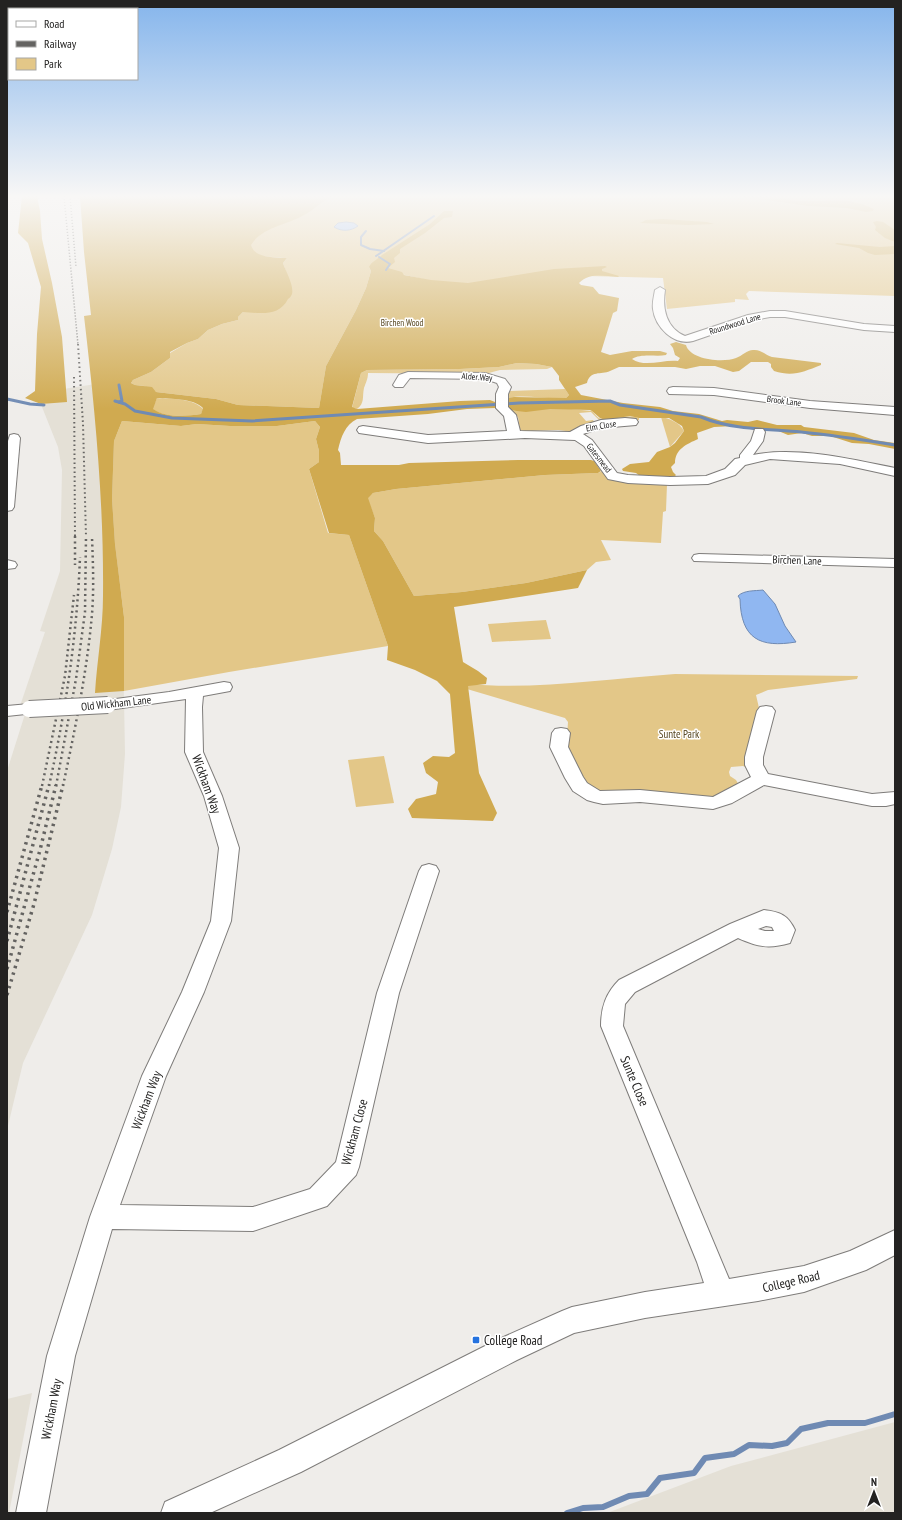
<svg xmlns="http://www.w3.org/2000/svg" width="902" height="1520" viewBox="0 0 902 1520" font-family="'PT Sans Narrow',sans-serif">
	<style>
		.built { fill: #e4e0d6 }
		.green { fill: #e3c788 }
		.forest { fill: #d0aa50; fill-rule: evenodd }
		.water { fill: #90b7f1; stroke: #6f8ab3 }
		.lines { fill: none; stroke-linecap: round; stroke-linejoin: round }
		.stream-far2 { stroke: #6f8ab3; stroke-width: 2 }
		.stream-far1 { stroke: #6f8ab3; stroke-width: 3 }
		.stream { stroke: #6f8ab3; stroke-width: 6 }
		.minor-casing { stroke: #7e7c7a; stroke-width: 2 }
		.minor { fill: #fff; fill-rule: evenodd }
		.rail-far3 { stroke: #646361; stroke-width: 1.5; stroke-dasharray: 1 2; stroke-linecap: butt }
		.rail-far2 { stroke: #646361; stroke-width: 2; stroke-dasharray: 1.5 3; stroke-linecap: butt }
		.rail-far1 { stroke: #646361; stroke-width: 2.5; stroke-dasharray: 2 3.5; stroke-linecap: butt }
		.rail { stroke: #646361; stroke-width: 3.5; stroke-dasharray: 2.5 4.5; stroke-linecap: butt }
		.minor-bridge-casing { stroke: #7e7c7a; stroke-width: 18; stroke-linecap: butt }
		.minor-bridge { stroke: #fff; stroke-width: 16 }
		.poi-dot { fill: #2673df; stroke: #fff; stroke-width: 1.5 }
		.labels { text-anchor: middle; stroke-width: 3; stroke-linejoin: round; paint-order: stroke }
		.far-park-label { font-size: 9px; fill: #564620; stroke: #fff }
		.far-street-label { font-size: 9px; fill: #232221; stroke: #fff }
		.street-label { font-size: 11px; fill: #232221; stroke: #fff }
		.park-label { font-size: 11px; fill: #564620; stroke: #fff }
		.near-street-label { font-size: 13px; fill: #232221; stroke: #fff }
		.near-poi-label { font-size: 13px; fill: #232221; stroke: #fff; text-anchor: start }
	</style>
	<rect width="100%" height="100%" fill="#efedea"/>
	<g class="built">
		<polygon points="115,381 124,699 125,754 121,807 112,849 92,915 23,1063 7,1130 7,771 25,714 20,706 45,632 40,631 60,571 62,470 58,447 42,407 44,392"/>
		<polygon points="32,1393 9,1513 7,1513 7,1399"/>
		<polygon points="895,1422 895,1513 607,1513 731,1466"/>
	</g>
	<g class="green">
		<polygon points="316,196 895,196 895,296 749,291 746,294 749,300 735,299 735,302 667,309 663,278 587,276 465,284 432,281 369,267 371,271 366,288 356,310 326,366 319,408 238,405 216,399 156,392 144,386 135,385 131,383 133,380 151,372 170,358 170,353 187,343 198,339 208,330 222,324 238,320 238,317 243,312 290,283 283,263 287,258 228,254"/>
		<path d="M 517,363 L 536,364 L 552,367 L 547,369 L 500,370 L 485,374 L 368,373 C 368,379 366,382 364,388 C 362,397 365,403 357,409 L 352,408 L 361,373 L 367,370 L 460,369 L 499,367 Z"/>
		<path d="M 565,389 L 569,395 L 566,398 C 546,400 527,394 507,398 L 510,391 Z"/>
		<path d="M 157,398 C 171,399 193,398 203,409 L 201,414 C 186,416 166,418 152,409 Z"/>
		<path d="M 559,408 L 592,411 C 594,413 597,417 599,418 C 605,422 626,413 639,418 L 639,420 L 600,421 L 591,412 L 579,413 L 586,421 L 593,420 L 595,423 L 574,432 L 558,430 L 525,431 L 520,430 L 518,417 L 510,411 Z"/>
		<path d="M 661,417 C 669,418 680,423 684,431 L 670,447 Z"/>
		<polygon points="122,421 181,426 197,424 230,426 277,426 315,421 320,427 316,439 319,451 319,462 309,469 328,533 349,535 388,646 229,672 124,691 124,617 115,544 112,499 114,441"/>
		<polygon points="602,471 667,484 666,511 663,512 661,543 601,540 611,560 596,562 587,570 526,583 462,592 414,596 383,541 374,531 375,518 367,498 373,493 396,489 545,475 598,473"/>
		<polygon points="546,620 551,639 492,642 488,624"/>
		<path d="M 675,674 L 858,676 L 857,679 L 768,690 L 756,695 L 759,708 L 750,769 L 743,766 L 731,767 L 729,772 L 730,776 L 736,780 L 740,787 L 713,798 L 700,798 L 677,793 L 631,791 L 599,793 L 587,786 L 567,751 L 567,737 L 568,722 L 565,718 L 467,689 L 466,684 C 536,690 605,679 675,674 Z"/>
		<polygon points="384,756 394,803 356,807 348,760"/>
	</g>
	<g class="forest">
		<polygon points="22,196 37,196 40,211 42,239 52,283 62,337 67,402 41,404 25,398 35,391 37,334 41,287 28,243 18,233"/>
		<path d="M 80,196 L 333,196 C 322,201 314,210 304,215 C 287,225 262,227 251,245 C 255,259 275,257 287,258 L 283,263 C 286,272 294,285 292,294 C 291,296 290,298 288,299 C 279,317 260,313 243,312 L 238,317 L 238,320 L 222,324 L 208,330 L 198,339 L 187,343 L 170,352 L 170,358 L 151,372 L 133,380 L 131,383 L 135,385 L 152,387 L 156,392 L 216,399 L 238,405 L 319,408 L 326,366 L 356,310 L 366,288 L 371,271 L 369,267 C 371,262 378,259 382,255 L 430,224 L 444,211 L 453,211 L 452,217 L 444,218 L 425,233 L 400,249 L 400,253 L 394,258 L 395,262 L 388,268 L 402,272 L 404,275 L 431,280 L 468,283 L 554,269 L 605,266 L 607,267 L 602,269 L 602,271 L 619,276 L 618,277 C 604,276 590,272 579,283 L 581,285 L 593,287 L 599,294 L 619,298 L 617,311 L 613,313 L 601,352 L 610,355 L 632,351 L 660,351 L 667,353 L 666,355 C 656,357 641,353 632,359 C 645,368 664,359 678,361 L 680,358 L 675,355 L 673,348 L 670,344 L 676,342 L 686,345 C 690,360 723,363 736,358 C 742,356 747,350 753,350 C 761,349 765,355 772,357 L 821,363 L 821,365 C 803,372 793,377 774,371 L 771,367 L 771,364 L 768,362 L 751,362 L 739,371 L 733,372 L 715,366 L 700,366 L 686,369 L 675,367 L 619,367 C 616,368 613,370 610,371 C 601,375 590,370 587,383 L 575,387 L 581,395 L 623,403 L 660,407 L 673,411 L 699,414 L 722,421 L 727,420 L 748,422 L 757,420 L 777,425 L 801,425 L 804,427 L 854,433 L 874,440 L 895,443 L 895,449 L 869,444 L 852,443 L 830,436 L 812,436 L 802,433 L 788,435 L 776,430 L 756,430 L 734,426 L 714,427 L 697,433 L 698,439 C 687,444 675,449 675,463 L 671,467 L 673,472 L 676,475 L 675,476 L 640,476 L 636,473 L 623,471 L 622,469 L 630,464 L 649,462 L 657,452 L 670,447 L 675,443 L 684,431 L 682,426 L 669,418 L 639,418 L 630,416 L 605,420 L 600,418 L 592,411 L 590,410 L 550,409 L 526,412 L 508,410 L 507,398 L 514,397 L 566,398 L 569,395 L 559,380 L 559,376 L 552,367 L 536,364 L 517,363 L 499,367 L 460,369 L 367,370 L 361,373 L 352,407 L 357,409 L 460,401 L 490,400 L 495,402 L 495,408 L 467,409 L 428,414 L 357,419 C 345,425 341,437 338,450 L 340,453 L 341,465 L 399,465 L 409,463 L 518,460 L 591,460 L 594,461 L 601,471 L 598,473 L 545,475 L 396,489 L 373,493 L 368,498 L 375,518 L 374,531 L 383,541 L 414,596 L 462,592 L 526,583 L 587,570 L 578,588 L 454,607 L 463,662 L 478,671 L 487,678 L 486,684 L 468,686 L 479,773 L 497,813 L 493,821 L 412,818 L 408,809 L 416,799 L 436,794 L 438,782 L 426,773 L 423,763 L 433,756 L 449,757 L 455,753 L 450,694 L 437,681 L 415,670 L 387,660 L 388,646 L 349,535 L 329,533 L 309,469 L 319,462 L 319,451 L 316,439 L 320,427 L 315,421 L 277,426 L 230,426 L 197,424 L 181,426 L 122,421 L 114,441 L 112,499 L 115,544 L 124,617 L 124,691 L 95,693 C 97,661 103,628 103,596 C 104,503 95,409 84,316 L 91,315 L 84,252 ZM 157,398 C 171,399 193,398 203,408 L 201,414 C 186,416 166,418 153,409 Z"/>
		<path d="M 737,196 C 747,196 758,195 768,196 C 778,197 788,200 798,201 C 827,203 846,195 874,209 L 873,211 L 866,212 L 847,208 L 808,206 Z"/>
		<polygon points="663,219 707,222 714,224 688,225 640,223 646,220"/>
		<polygon points="877,221 883,222 895,230 895,242 885,238 875,230 876,227 873,222"/>
		<polygon points="837,243 880,247 895,246 895,254 875,255 868,253 859,248 835,244"/>
	</g>
	<g class="water">
		<path d="M 346,222 L 354,223 L 358,226 C 351,231 342,232 334,227 L 338,223 Z"/>
		<path d="M 763,590 L 775,604 L 785,626 L 796,642 C 760,648 741,639 740,599 L 738,596 C 744,590 755,591 763,590 Z"/>
	</g>
	<g class="lines">
		<g class="stream-far2">
			<polyline points="366,231 361,237 361,245 370,249 384,251"/>
			<polyline points="376,256 434,216"/>
			<polyline points="379,257 390,264 386,270"/>
		</g>
		<g class="stream-far1">
			<polyline points="119,385 122,401 119,402"/>
			<polyline points="7,399 30,404 44,405"/>
			<path d="M 115,401 L 125,404 L 135,411 L 172,418 L 252,421 L 519,403 L 610,401 L 620,405 L 701,417 C 732,430 768,429 801,432 C 832,435 864,440 895,445"/>
		</g>
		<polyline class="stream" points="567,1513 583,1508 603,1507 629,1496 647,1494 660,1478 694,1473 705,1458 734,1454 749,1445 772,1446 787,1443 801,1429 828,1423 865,1423 895,1414"/>
		<g class="minor-casing">
			<g id="minor">
				<path d="M 660,287 L 665,290 C 662,308 666,328 685,336 L 748,315 L 770,311 L 785,311 L 864,324 L 895,326 L 895,332 L 864,330 L 785,317 L 770,317 L 754,320 L 693,341 C 674,346 655,327 653,309 C 652,303 654,296 655,290 Z"/>
				<path d="M 408,372 L 485,373 L 505,379 L 511,387 L 508,394 L 508,407 L 516,415 L 520,431 L 570,432 L 581,426 L 601,420 L 625,418 L 636,419 L 638,422 L 636,425 L 601,428 L 583,434 L 592,440 L 617,473 L 628,475 L 670,477 L 706,476 L 725,469 L 735,459 L 740,458 L 740,455 L 751,441 L 755,429 L 763,429 L 765,432 L 763,441 L 753,455 C 796,446 852,459 895,468 L 895,476 L 840,464 L 770,459 L 745,465 L 735,475 L 708,484 L 670,485 L 628,483 L 608,479 L 584,446 L 575,440 L 525,438 L 428,443 L 359,433 L 357,430 L 359,427 L 363,426 L 428,435 L 507,431 L 504,416 L 496,408 L 496,394 L 499,387 L 497,383 L 485,379 L 410,378 L 403,387 L 395,387 L 393,385 L 399,375 Z"/>
				<polygon points="673,387 714,388 810,401 895,407 895,415 810,408 714,395 669,394 667,391 669,388"/>
				<polygon points="14,434 18,435 20,438 14,507 12,510 7,511 7,444 10,435"/>
				<polygon points="699,554 895,559 895,567 694,561 692,558 694,555"/>
				<polygon points="7,560 15,562 17,565 15,568 7,569"/>
				<polygon points="224,682 230,683 232,687 230,691 203,696 202,707 203,752 222,796 239,848 231,921 204,992 166,1076 120,1205 253,1207 310,1189 336,1162 377,993 419,871 422,866 429,864 436,866 439,871 399,993 359,1167 356,1175 327,1206 253,1231 112,1229 75,1356 46,1513 16,1513 47,1356 90,1217 142,1076 182,992 211,921 219,848 204,796 185,752 186,699 108,710 102,709 99,705 102,701 108,700 169,692"/>
				<polygon points="29,704 35,705 38,709 35,713 7,716 7,706"/>
				<polygon points="766,706 772,707 775,711 763,757 763,765 768,774 872,794 895,792 895,804 886,806 872,806 764,785 732,803 713,809 640,802 603,804 594,802 587,800 573,791 565,778 550,747 552,733 555,729 561,728 567,729 570,733 568,747 583,777 587,783 600,791 640,790 713,797 751,777 745,765 745,757 757,711 760,707"/>
				<path d="M 764,910 C 780,912 788,915 795,930 L 790,943 C 769,949 758,947 738,938 L 635,992 L 625,1004 L 623,1026 L 729,1279 L 804,1266 L 850,1251 L 895,1230 L 895,1255 L 866,1270 L 804,1292 L 758,1301 L 645,1318 L 574,1333 L 517,1360 L 301,1472 L 210,1513 L 161,1513 L 165,1502 L 279,1450 L 497,1340 L 562,1311 L 572,1307 L 645,1292 L 704,1283 L 697,1262 L 601,1026 C 601,1007 606,993 619,980 L 730,924 ZM 766,926 L 772,927 L 774,931 L 765,931 L 758,929 Z"/>
			</g>
		</g>
		<use href="#minor" class="minor"/>
		<g class="rail-far3">
			<polyline points="64,196 78,345"/>
			<polyline points="70,196 76,267"/>
		</g>
		<g class="rail-far2">
			<polyline points="78,344 83,424 86,537"/>
			<polyline points="74,377 75,537"/>
		</g>
		<g class="rail-far1">
			<polyline points="75,536 75,565"/>
			<polyline points="42,786 65,676 74,595"/>
			<path d="M 49,786 C 66,709 77,635 80,557"/>
			<polyline points="56,786 76,679 85,612 86,536"/>
			<path d="M 63,786 C 75,729 87,672 92,614 C 94,589 93,563 92,538"/>
		</g>
		<g class="rail">
			<polyline points="7,912 42,785"/>
			<polyline points="7,941 49,785"/>
			<polyline points="7,969 40,850 56,785"/>
			<polyline points="7,995 34,904 63,785"/>
		</g>
		<g class="minor-bridge-casing">
			<polyline id="minor-bridge" points="29,709 108,705"/>
		</g>
		<use href="#minor-bridge" class="minor-bridge"/>
	</g>
	<linearGradient id="sky" x2="0" y2="1"><stop stop-color="#85b5ec"/><stop offset="0.48" stop-color="#f8f7f6"/><stop offset="1" stop-color="#f8f7f6" stop-opacity="0"/></linearGradient>
	<rect width="902" height="409" fill="url(#sky)"/>
	<rect class="poi-dot" x="472" y="1336" width="8" height="8" rx="2"/>
	<g class="labels">
		<g class="far-park-label">
			<text x="402" y="326">Birchen Wood</text>
		</g>
		<g class="far-street-label">
			<text transform="translate(735 324) rotate(-17)" y="3">Roundwood Lane</text>
			<text transform="translate(477 377) rotate(4)" y="3">Alder Way</text>
			<text transform="translate(784 401) rotate(7)" y="3">Brook Lane</text>
			<text transform="translate(601 426) rotate(-10)" y="3">Elm Close</text>
			<text transform="translate(599 458) rotate(52)" y="3">Gatesmead</text>
		</g>
		<g class="street-label">
			<text transform="translate(797 560) rotate(2)" y="4">Birchen Lane</text>
			<text transform="translate(116 703) rotate(-6)" y="4">Old Wickham Lane</text>
		</g>
		<g class="park-label">
			<text x="679" y="738">Sunte Park</text>
		</g>
		<g class="near-street-label">
			<text transform="translate(207 784) rotate(70)" y="5">Wickham Way</text>
			<text transform="translate(635 1081) rotate(67)" y="5">Sunte Close</text>
			<text transform="translate(146 1100) rotate(-69)" y="5">Wickham Way</text>
			<text transform="translate(354 1132) rotate(-75)" y="5">Wickham Close</text>
			<text transform="translate(791 1281) rotate(-13)" y="5">College Road</text>
			<text transform="translate(51 1409) rotate(-79)" y="5">Wickham Way</text>
		</g>
		<g class="near-poi-label">
			<text x="484" y="1345">College Road</text>
		</g>
	</g>
	<rect width="902" height="1520" fill="none" stroke="#232221" stroke-width="16"/>
	<rect x="8" y="8" width="130" height="72" fill="#ffffff" stroke="#a7a7a6"/>
	<rect x="16" y="21" width="20" height="6" fill="#ffffff" stroke="#a7a7a6"/>
	<text x="44" y="28" font-size="12" fill="#232221">Road</text>
	<rect x="16" y="41" width="20" height="6" fill="#646361" stroke="#a7a7a6"/>
	<text x="44" y="48" font-size="12" fill="#232221">Railway</text>
	<rect x="16" y="58" width="20" height="12" fill="#e3c788" stroke="#a7a7a6"/>
	<text x="44" y="68" font-size="12" fill="#232221">Park</text>
	<g transform="translate(874 1492)" stroke="#ffffff" stroke-width="3" paint-order="stroke">
	<path d="M0-3L7 15L0 10L-7 15Z" fill="#232221"/>
	<text y="-6" font-size="11" font-weight="bold" text-anchor="middle" fill="#232221">N</text>
	</g>
</svg>
